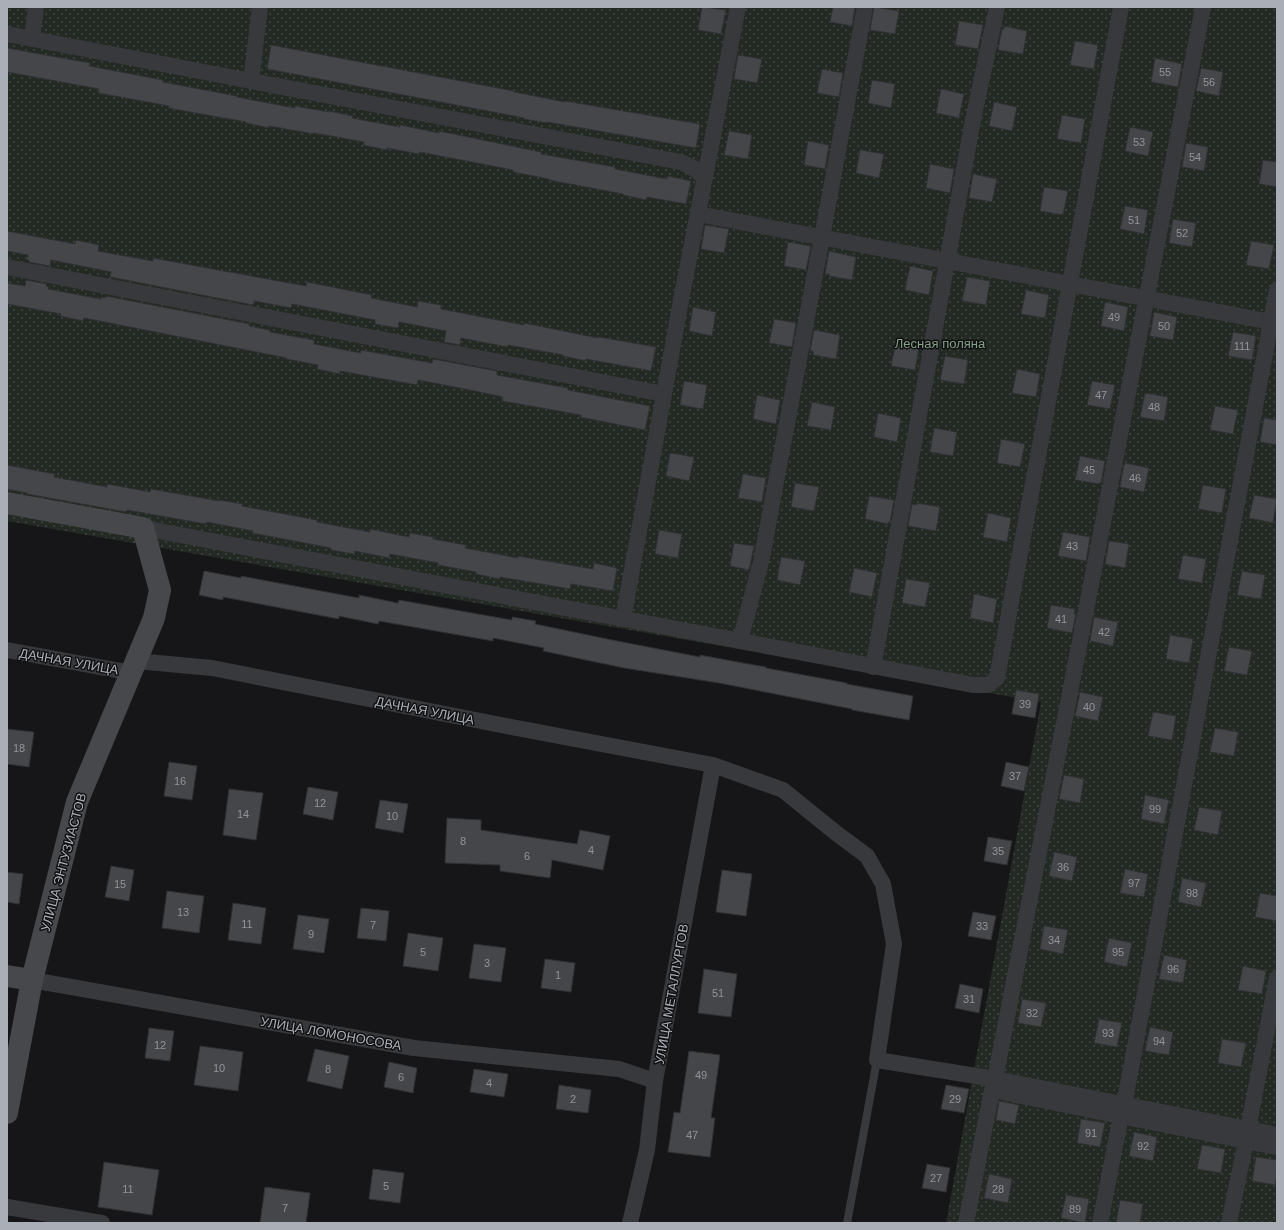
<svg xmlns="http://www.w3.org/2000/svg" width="1284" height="1230" viewBox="0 0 1284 1230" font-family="Helvetica,sans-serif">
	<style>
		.garden { fill: url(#garden-dots) }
		.building { fill: #45464a; stroke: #303134 }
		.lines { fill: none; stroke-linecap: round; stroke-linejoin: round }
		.lane { stroke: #38393c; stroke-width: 8 }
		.street { stroke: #38393c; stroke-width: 16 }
		.secondary { stroke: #46484c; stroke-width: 22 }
		.labels { text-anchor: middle; stroke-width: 3; stroke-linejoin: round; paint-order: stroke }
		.number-label { font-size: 11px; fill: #91949b }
		.park-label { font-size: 13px; fill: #839f84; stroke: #111113 }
		.street-label { font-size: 13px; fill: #aaaeb6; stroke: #111113 }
	</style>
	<defs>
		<pattern id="garden-dots" width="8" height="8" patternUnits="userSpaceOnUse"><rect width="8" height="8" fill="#232a23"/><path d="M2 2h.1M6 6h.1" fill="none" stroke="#404641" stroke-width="1.8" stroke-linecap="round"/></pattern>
	</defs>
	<rect width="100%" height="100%" fill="#161618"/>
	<polygon class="garden" points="7,7 1277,7 1277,1223 946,1223 1041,702 7,521"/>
	<g class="building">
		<polygon points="702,7 726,10 721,34 698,30"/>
		<polygon points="833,7 855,7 852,26 830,22"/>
		<polygon points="874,7 899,11 895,34 870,30"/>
		<polygon points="959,21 983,25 978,49 955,45"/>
		<polygon points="1004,26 1027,31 1023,54 998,50 1002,29 1004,29"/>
		<polygon points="1075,41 1098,45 1094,69 1070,65"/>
		<polygon points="271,45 514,91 514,92 565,102 565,101 700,124 696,148 547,122 547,123 524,119 524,118 267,69"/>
		<polygon points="7,48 90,63 89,66 163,80 163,82 237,96 237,97 295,108 295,106 329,112 329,111 353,116 352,118 400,127 400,125 439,133 439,131 541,152 541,154 615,167 615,169 667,179 668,176 691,181 686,204 647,197 646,200 623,195 623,194 549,180 549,179 513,172 513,170 419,152 419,154 387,148 387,150 363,145 364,142 314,133 314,134 269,126 269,128 246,123 246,122 168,108 169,106 98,93 99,89 7,72"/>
		<polygon points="738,55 762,59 757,83 734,79"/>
		<polygon points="1155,58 1182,64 1178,87 1151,82"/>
		<polygon points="1201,68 1223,72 1219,96 1196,91"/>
		<polygon points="822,69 843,73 839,97 817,93"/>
		<polygon points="872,80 895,84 891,108 868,103"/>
		<polygon points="941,89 964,94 959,118 936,113"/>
		<polygon points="994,102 1017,107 1012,131 989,126"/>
		<polygon points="1062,115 1085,119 1081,143 1057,139"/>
		<polygon points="1130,127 1153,132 1148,156 1125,151"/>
		<polygon points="729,131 752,135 748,159 724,155"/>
		<polygon points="808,141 829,145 825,169 804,165"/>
		<polygon points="1186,143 1208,147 1204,171 1182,167"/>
		<polygon points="860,150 884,154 879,178 856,173"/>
		<polygon points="1263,160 1277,162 1277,187 1259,184"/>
		<polygon points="930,164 954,169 950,193 926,188"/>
		<polygon points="973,174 997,179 992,202 969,198"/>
		<polygon points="1044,187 1068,191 1063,215 1040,211"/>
		<polygon points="1125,206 1148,210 1144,234 1120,229"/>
		<polygon points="1173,219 1196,223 1192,247 1169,243"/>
		<polygon points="705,225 729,229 724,253 701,249"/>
		<polygon points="7,231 75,244 76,240 99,245 98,251 153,261 153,258 306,286 307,282 372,295 371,298 417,307 418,301 441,305 441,309 524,325 524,323 598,338 599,337 656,347 651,371 586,359 586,361 563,356 563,355 508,345 507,347 461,338 460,345 444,342 446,331 399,322 398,328 375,324 375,320 292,304 291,308 254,301 253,305 110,277 111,272 51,260 50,266 29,262 29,260 27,260 28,255 7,251"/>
		<polygon points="1251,241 1274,245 1269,269 1246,265"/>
		<polygon points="788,242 811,246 806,270 784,266"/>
		<polygon points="829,251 856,257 852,280 829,276 829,274 825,274"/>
		<polygon points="910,266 933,271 929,295 905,290"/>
		<polygon points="967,277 990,281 986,305 962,301"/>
		<polygon points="26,280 47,284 46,286 49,287 48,289 101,299 101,297 106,298 106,296 250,324 249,326 270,330 270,332 314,340 314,344 361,353 361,350 432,363 433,359 497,371 497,375 568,388 568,390 650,406 645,430 580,417 581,415 502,401 503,397 470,390 418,380 417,385 340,371 340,374 317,369 318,365 286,359 287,358 84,318 83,321 60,316 61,314 7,304 7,283 25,286"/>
		<polygon points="1026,290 1049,295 1045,318 1021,314"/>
		<polygon points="1105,302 1128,307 1124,331 1101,326"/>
		<polygon points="693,307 716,312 712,336 689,331"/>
		<polygon points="1154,312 1177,317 1173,340 1150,336"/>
		<polygon points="774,319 796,323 792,347 769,343"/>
		<polygon points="814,330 840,335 836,359 813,355 813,351 810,351"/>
		<polygon points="1233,332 1256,336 1252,360 1228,356"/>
		<polygon points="896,342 919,347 915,370 891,366"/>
		<polygon points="945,356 968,360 964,384 940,380"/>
		<polygon points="1017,369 1040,374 1036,397 1012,393"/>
		<polygon points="684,381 707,385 703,409 680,405"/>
		<polygon points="1092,381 1115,385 1110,409 1087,405"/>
		<polygon points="1145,393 1168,397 1164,421 1140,417"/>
		<polygon points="757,395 780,400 776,424 753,419"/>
		<polygon points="812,402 835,407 831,430 807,426"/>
		<polygon points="1215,406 1238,410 1233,434 1210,430"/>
		<polygon points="878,413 901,418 897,442 874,437"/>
		<polygon points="1264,418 1277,420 1277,445 1260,442"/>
		<polygon points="934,428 957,432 953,456 930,452"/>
		<polygon points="1001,439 1025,444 1020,467 997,463"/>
		<polygon points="670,453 694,457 689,481 666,476"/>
		<polygon points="1080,456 1105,461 1101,483 1099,483 1099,484 1075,480"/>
		<polygon points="1125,463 1149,468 1144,492 1120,487 1124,464 1125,465"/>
		<polygon points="7,465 55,474 54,477 107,487 107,484 150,492 151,489 219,501 219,500 243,504 242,506 317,520 317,522 370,532 370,529 409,537 410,533 433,537 433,539 466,545 465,548 518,558 518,556 593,569 594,563 617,568 613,591 571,584 570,589 500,577 499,579 476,574 476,572 438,565 438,563 390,554 389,558 355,551 354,554 331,550 331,548 252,533 253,531 207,522 206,524 127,510 126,512 27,494 27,493 7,489"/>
		<polygon points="743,474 766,478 762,502 738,498"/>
		<polygon points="795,483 819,487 814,511 791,507"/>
		<polygon points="1203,485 1226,489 1222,513 1198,509"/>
		<polygon points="1254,495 1277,499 1273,523 1249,518"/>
		<polygon points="869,496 894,500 890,522 888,522 888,524 865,519"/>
		<polygon points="917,503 940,507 936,531 908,526 912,504 917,505"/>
		<polygon points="988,513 1011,518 1007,542 983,537"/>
		<polygon points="659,530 682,534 678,558 655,554"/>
		<polygon points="1063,532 1090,537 1086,561 1058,556"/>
		<polygon points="1109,541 1129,544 1125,568 1105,564"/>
		<polygon points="734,543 754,546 749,570 730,566"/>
		<polygon points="1183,555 1206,559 1202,583 1178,579"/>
		<polygon points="781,557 805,561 800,585 777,580"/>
		<polygon points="854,568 877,573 872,597 849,592"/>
		<polygon points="204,571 241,578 241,576 359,598 359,595 398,603 399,600 512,620 512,617 536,621 535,624 612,640 700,657 700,655 743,663 766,667 766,668 847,683 847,684 913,696 909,720 852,710 852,709 719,683 624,668 543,651 544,648 493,638 493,641 379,621 378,624 339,616 339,619 223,597 223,600 199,595"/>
		<polygon points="1242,571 1265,575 1261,599 1237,595"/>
		<polygon points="906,579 930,583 925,607 902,603"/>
		<polygon points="974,594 997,599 993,623 970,618"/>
		<polygon points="1051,605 1075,609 1074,614 1076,614 1072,633 1047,628"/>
		<polygon points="1094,617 1118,622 1113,646 1090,641"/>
		<polygon points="1170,635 1193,639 1189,663 1166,659"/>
		<polygon points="1229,647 1252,651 1247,675 1224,671"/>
		<polygon points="1016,690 1039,694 1035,718 1012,714"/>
		<polygon points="1080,692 1103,697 1098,721 1075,716"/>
		<polygon points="1153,712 1176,716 1172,740 1148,736"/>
		<polygon points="1215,728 1238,732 1234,756 1210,752"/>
		<polygon points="7,729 34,732 29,767 7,764"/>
		<polygon points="169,762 197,766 192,800 164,796"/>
		<polygon points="1006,762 1029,767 1024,791 1001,786"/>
		<polygon points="1064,775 1084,779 1080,803 1059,799"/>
		<polygon points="308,787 338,792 333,820 303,814"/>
		<polygon points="229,789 263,793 256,840 223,835"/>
		<polygon points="1145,795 1169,800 1164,824 1141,819"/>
		<polygon points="380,800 408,804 403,833 375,828"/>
		<polygon points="1199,807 1222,811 1218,835 1194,830"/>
		<polygon points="447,818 481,820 481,830 577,844 580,830 610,836 603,870 552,860 550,878 500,871 500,865 445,863"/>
		<polygon points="988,837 1012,841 1007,865 984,861"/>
		<polygon points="1054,852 1077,857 1072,881 1049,876"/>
		<polygon points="111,866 134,870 129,901 105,897"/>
		<polygon points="1125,869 1148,874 1144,897 1120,893"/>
		<polygon points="722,870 752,874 746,916 716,912"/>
		<polygon points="7,872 23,874 19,904 7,902"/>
		<polygon points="1182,878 1206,883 1201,907 1178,902"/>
		<polygon points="167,891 204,896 199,933 162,928"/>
		<polygon points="1260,893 1277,896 1277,921 1255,917"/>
		<polygon points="233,903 266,908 261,944 228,940"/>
		<polygon points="361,908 389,911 386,941 357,938"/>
		<polygon points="973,912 996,916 991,940 968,936"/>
		<polygon points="298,915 329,919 324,953 293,949"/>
		<polygon points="1044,926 1068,930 1063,954 1040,949"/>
		<polygon points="408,933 443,938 438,971 403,966"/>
		<polygon points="1109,938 1132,943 1127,967 1104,962"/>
		<polygon points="474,944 506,948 501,982 469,978"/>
		<polygon points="1164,955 1187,960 1183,983 1159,979"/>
		<polygon points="545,959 575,963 571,992 541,988"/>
		<polygon points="1243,966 1266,971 1262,994 1238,990"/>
		<polygon points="704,969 737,974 731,1017 698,1013"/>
		<polygon points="960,984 983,989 979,1013 955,1008"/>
		<polygon points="1022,999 1046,1003 1041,1027 1018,1023"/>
		<polygon points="1099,1019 1122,1023 1117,1047 1094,1043"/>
		<polygon points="1150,1027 1173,1032 1169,1055 1145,1051"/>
		<polygon points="149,1028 174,1031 170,1061 145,1058"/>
		<polygon points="1222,1039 1246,1043 1241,1067 1218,1063"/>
		<polygon points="200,1046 243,1052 238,1091 194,1085"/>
		<polygon points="315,1049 349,1056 342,1089 307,1081"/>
		<polygon points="689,1051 720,1055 711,1118 715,1118 710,1157 668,1152 674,1112 680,1113"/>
		<polygon points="389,1062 417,1068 413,1093 384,1087"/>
		<polygon points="474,1069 508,1074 504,1097 470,1092"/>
		<polygon points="559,1085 591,1090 588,1113 556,1109"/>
		<polygon points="946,1085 969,1089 964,1113 941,1109"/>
		<polygon points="999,1101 1019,1105 1015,1124 996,1120"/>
		<polygon points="1081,1119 1105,1123 1100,1147 1077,1143"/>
		<polygon points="1134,1132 1157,1137 1153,1161 1129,1156"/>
		<polygon points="1202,1145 1225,1149 1221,1173 1197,1169"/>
		<polygon points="1256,1157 1277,1160 1277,1176 1275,1185 1252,1181"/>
		<polygon points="104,1162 159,1170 152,1215 98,1207"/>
		<polygon points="927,1164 950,1168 946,1192 922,1188"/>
		<polygon points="373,1169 404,1173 400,1203 369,1199"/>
		<polygon points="989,1174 1012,1179 1008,1203 984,1198"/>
		<polygon points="265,1187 310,1193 306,1223 260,1223"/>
		<polygon points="1066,1195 1089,1199 1085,1223 1061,1218"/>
		<polygon points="1120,1200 1143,1204 1140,1223 1116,1223"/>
	</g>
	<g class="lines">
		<polyline class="lane" points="847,1223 877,1060"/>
		<g class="street">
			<polyline points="7,34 251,81 681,162 695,169 705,178"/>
			<polyline points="32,39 36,7"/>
			<polyline points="251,81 260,7"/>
			<polyline points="698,214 1277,323"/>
			<polyline points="7,267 664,394"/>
			<polyline points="143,528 973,685 988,685 997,678 1121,7"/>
			<polyline points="623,619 682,295 738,7"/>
			<polyline points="740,641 761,562 865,7"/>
			<polyline points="7,650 132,673"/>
			<polyline points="136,661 212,668 501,725 713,765 783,790 836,833 867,856 883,884 894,944 877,1060 995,1079 1277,1135"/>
			<polyline points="873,667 973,120 997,7"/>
			<polyline points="32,980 414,1048 619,1069 655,1081"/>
			<polyline points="995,1079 1203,7"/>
			<polyline points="1124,1105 1277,290"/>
			<polyline points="1248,1129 1277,978"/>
			<polyline points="7,1207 102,1223"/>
			<polyline points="630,1223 647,1150 655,1081 713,765"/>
			<polyline points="966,1223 992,1090 1277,1147"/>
			<polyline points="1100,1223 1121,1116"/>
			<polyline points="1229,1223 1246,1141"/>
		</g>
		<g class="secondary">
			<polyline points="7,503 143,528 160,590 154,618 77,802 32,980 7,1113"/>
			<polyline points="7,976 32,980"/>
		</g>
	</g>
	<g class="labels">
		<g class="number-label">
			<text x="1165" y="76">55</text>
			<text x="1209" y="86">56</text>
			<text x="1139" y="146">53</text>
			<text x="1195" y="161">54</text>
			<text x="1134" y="224">51</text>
			<text x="1182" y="237">52</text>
			<text x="1114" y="321">49</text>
			<text x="1164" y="330">50</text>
			<text x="1242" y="350">111</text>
			<text x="1101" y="399">47</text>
			<text x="1154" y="411">48</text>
			<text x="1089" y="474">45</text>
			<text x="1135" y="482">46</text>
			<text x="1072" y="550">43</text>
			<text x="1061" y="623">41</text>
			<text x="1104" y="636">42</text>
			<text x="1025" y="708">39</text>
			<text x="1089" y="711">40</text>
			<text x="19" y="752">18</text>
			<text x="1015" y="780">37</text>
			<text x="180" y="785">16</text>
			<text x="320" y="807">12</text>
			<text x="1155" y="813">99</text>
			<text x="243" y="818">14</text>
			<text x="392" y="820">10</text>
			<text x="463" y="845">8</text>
			<text x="591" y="854">4</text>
			<text x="998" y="855">35</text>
			<text x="527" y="860">6</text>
			<text x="1063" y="871">36</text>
			<text x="1134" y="887">97</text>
			<text x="120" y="888">15</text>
			<text x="1192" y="897">98</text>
			<text x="183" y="916">13</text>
			<text x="247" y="928">11</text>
			<text x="373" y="929">7</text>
			<text x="982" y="930">33</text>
			<text x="311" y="938">9</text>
			<text x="1054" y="944">34</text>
			<text x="423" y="956">5</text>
			<text x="1118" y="956">95</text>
			<text x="487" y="967">3</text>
			<text x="1173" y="973">96</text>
			<text x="558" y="979">1</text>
			<text x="718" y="997">51</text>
			<text x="969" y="1003">31</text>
			<text x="1032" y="1017">32</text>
			<text x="1108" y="1037">93</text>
			<text x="1159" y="1045">94</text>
			<text x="160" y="1049">12</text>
			<text x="219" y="1072">10</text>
			<text x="328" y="1073">8</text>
			<text x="701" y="1079">49</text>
			<text x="401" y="1081">6</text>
			<text x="489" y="1087">4</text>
			<text x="573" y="1103">2</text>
			<text x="955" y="1103">29</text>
			<text x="1091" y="1137">91</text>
			<text x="692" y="1139">47</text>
			<text x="1143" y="1150">92</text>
			<text x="936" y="1182">27</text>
			<text x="386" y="1190">5</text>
			<text x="128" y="1193">11</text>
			<text x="998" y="1193">28</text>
			<text x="285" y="1212">7</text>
			<text x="1075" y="1213">89</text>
		</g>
		<g class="park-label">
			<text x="940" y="348">Лесная поляна</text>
		</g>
		<g class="street-label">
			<text transform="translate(69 661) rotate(10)" y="5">ДАЧНАЯ УЛИЦА</text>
			<text transform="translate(425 710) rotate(11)" y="5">ДАЧНАЯ УЛИЦА</text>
			<text transform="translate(63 862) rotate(-75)" y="5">УЛИЦА ЭНТУЗИАСТОВ</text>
			<text transform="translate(671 994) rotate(-80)" y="5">УЛИЦА МЕТАЛЛУРГОВ</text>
			<text transform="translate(331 1033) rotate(10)" y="5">УЛИЦА ЛОМОНОСОВА</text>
		</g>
	</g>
	<rect width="1284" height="1230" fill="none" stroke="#aaaeb6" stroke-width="16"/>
</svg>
